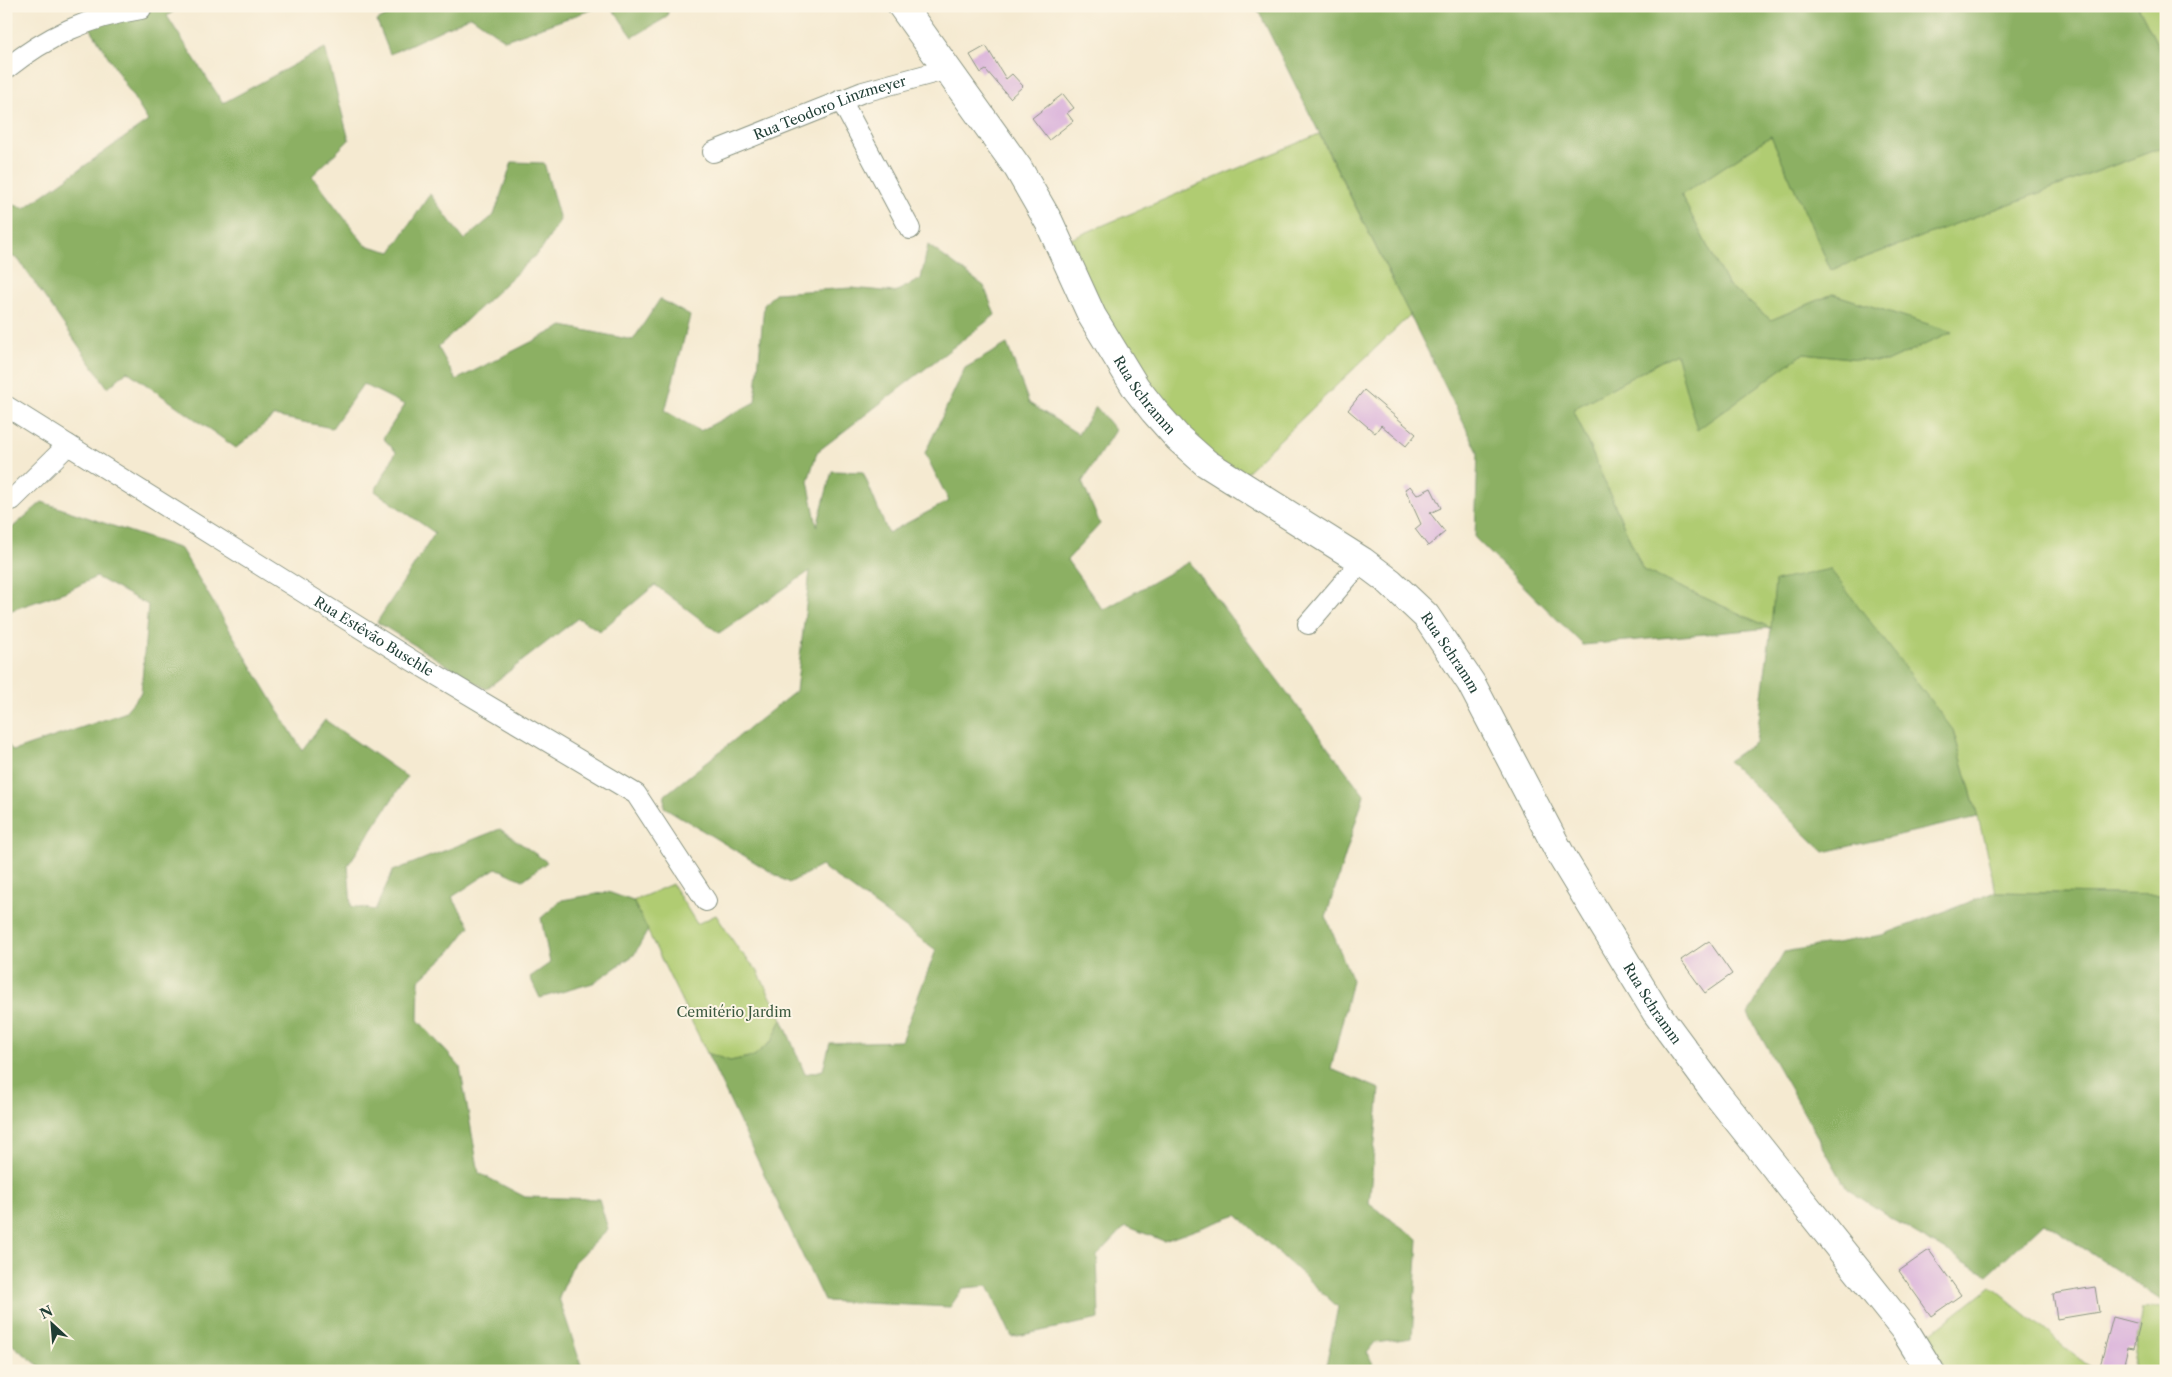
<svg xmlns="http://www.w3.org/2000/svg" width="2172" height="1377" viewBox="0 0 2172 1377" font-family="'Libre Caslon Text',serif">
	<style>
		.green { fill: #b0cc72; stroke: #688453 }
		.forest { fill: #8cb064; stroke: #56764c }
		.building { fill: #dab2db }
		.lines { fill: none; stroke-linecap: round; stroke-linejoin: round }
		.street-casing { stroke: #8a9482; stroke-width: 22 }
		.secondary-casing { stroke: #8a9482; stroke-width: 30 }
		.street { stroke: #fff; stroke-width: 20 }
		.secondary { stroke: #fff; stroke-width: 28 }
		.labels { text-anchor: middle; stroke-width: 4; stroke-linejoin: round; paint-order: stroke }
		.street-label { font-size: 14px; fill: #1f3d34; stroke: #fcf5e5 }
		.park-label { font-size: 14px; fill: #3c5a40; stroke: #fcf5e5 }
	</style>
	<rect width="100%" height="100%" fill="#fcf5e5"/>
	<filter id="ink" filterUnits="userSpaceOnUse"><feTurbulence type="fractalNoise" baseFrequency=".02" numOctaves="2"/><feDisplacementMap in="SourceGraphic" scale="10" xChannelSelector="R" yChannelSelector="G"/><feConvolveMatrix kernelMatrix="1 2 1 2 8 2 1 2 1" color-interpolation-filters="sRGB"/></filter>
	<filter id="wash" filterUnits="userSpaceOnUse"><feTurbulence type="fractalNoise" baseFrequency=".0096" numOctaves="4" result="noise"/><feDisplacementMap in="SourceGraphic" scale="20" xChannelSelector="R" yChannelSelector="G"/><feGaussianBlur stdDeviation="1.12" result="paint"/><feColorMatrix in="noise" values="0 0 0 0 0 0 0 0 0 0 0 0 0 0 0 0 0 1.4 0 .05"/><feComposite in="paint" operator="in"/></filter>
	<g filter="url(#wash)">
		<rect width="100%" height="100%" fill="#f5ead1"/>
		<g class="green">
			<polygon points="2138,6 2166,6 2166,62"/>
			<polygon points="1319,134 1410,315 1242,476 1211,457 1143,383 1066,241"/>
			<polygon points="1771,136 1831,270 2166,146 2166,895 1996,892 1978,817 1953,730 1771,628 1643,570 1573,409 1676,353 1698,429 1804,353 1886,362 1952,332 1833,294 1771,320 1727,284 1681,195"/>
			<polygon points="672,884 697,924 716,915 739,950 757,970 782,1019 772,1041 754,1056 730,1061 707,1053 633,901"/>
			<polygon points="1991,1286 2086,1364 2098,1371 1939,1371 1922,1340"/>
			<polygon points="2166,1307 2166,1371 2132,1371 2142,1309"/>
		</g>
		<g class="forest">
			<polygon points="131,6 181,6 167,16 223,103 325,48 349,140 312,176 365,245 391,252 430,194 464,240 494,215 512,162 544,163 560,220 542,249 438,347 456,380 563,326 633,340 660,299 690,316 665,411 700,431 755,402 764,305 775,293 851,288 895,292 921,279 928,245 984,286 995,315 817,452 808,481 817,526 832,471 863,472 888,533 949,501 925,453 965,368 1007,344 1029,403 1078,434 1096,407 1115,430 1082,482 1100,524 1067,560 1103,610 1189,562 1364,795 1326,917 1352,980 1331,1069 1380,1089 1369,1204 1418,1239 1412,1338 1375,1343 1367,1353 1377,1371 1325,1371 1338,1307 1237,1215 1164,1241 1126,1226 1097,1256 1099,1319 1012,1337 988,1286 963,1288 950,1307 824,1301 707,1053 730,1061 754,1056 772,1041 782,1019 805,1074 823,1070 830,1043 901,1041 936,950 821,866 789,883 664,807 665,795 796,691 810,571 719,633 655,585 600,631 578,618 486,689 377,622 435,533 375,491 396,452 383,438 405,405 363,384 332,428 274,416 236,448 127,371 108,388 18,259 6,254 6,203 25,208 148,121 86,21"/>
			<polygon points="404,6 602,6 505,40 471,16 390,54 377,21"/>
			<polygon points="610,6 669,6 667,17 633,37"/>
			<polygon points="1256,6 2138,6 2166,62 2166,146 1831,270 1771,136 1681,195 1727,284 1771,320 1833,294 1953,332 1886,362 1804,353 1697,430 1676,353 1573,409 1643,570 1771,628 1775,581 1830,569 1953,730 1978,817 1824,852 1728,761 1756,742 1771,628 1583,645 1475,538 1478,452"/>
			<polygon points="42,502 181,549 302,750 325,720 407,777 348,865 351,906 375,910 393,871 500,829 547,862 523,880 496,868 452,897 470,926 450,952 419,980 418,1020 460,1067 479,1173 525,1197 599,1199 608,1229 574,1262 559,1298 583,1371 46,1371 6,1340 6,742 13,751 124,713 141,693 148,605 96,577 67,591 6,612 6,533"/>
			<polygon points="608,892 633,901 648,930 634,955 593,983 540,998 530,977 550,963 541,918 562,900"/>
			<polygon points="1996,892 2166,895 2166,1303 2044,1222 1987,1275 1899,1223 1847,1189 1748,1014 1784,952 1882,935"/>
		</g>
		<g id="blocks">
			<g class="building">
				<polygon points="986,46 1006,79 1012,74 1023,86 1010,98 986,70 981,73 970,55"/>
				<polygon points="1063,94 1074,108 1067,113 1073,121 1049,140 1032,118"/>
				<polygon points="1364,390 1416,434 1406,446 1381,425 1375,433 1348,410"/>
				<polygon points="1410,486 1417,495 1431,488 1441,508 1430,513 1445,532 1428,546 1415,529 1421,524 1405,489"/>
				<polygon points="1709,941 1732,974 1705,993 1681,960"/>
				<polygon points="1929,1250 1961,1295 1931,1316 1899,1271"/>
				<polygon points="2095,1287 2099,1312 2057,1319 2053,1294"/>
				<polygon points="2113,1317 2140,1324 2134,1348 2128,1347 2122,1371 2100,1366"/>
			</g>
		</g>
	</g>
	<g filter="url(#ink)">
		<use href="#blocks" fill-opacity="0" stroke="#8a9482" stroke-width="1"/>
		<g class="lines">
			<g class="street-casing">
				<g id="street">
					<path d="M 6,69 C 47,36 89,17 141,9"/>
					<polyline points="841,100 910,229"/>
					<path id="s1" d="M 713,152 L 863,92 L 948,69"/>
					<path id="s2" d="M 6,406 L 413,661 L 636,794 L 706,901"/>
					<polyline points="12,500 68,445"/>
					<polyline points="1308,624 1362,561"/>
				</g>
			</g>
			<g class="secondary-casing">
				<g id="secondary">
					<path id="s3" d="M 902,6 L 1018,168 L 1049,222 L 1092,316 L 1136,388 L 1154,411 L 1178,438 L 1206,463 L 1362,561 L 1390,582 L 1426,616 L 1471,683 L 1562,857 L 1656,1012 L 1715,1092 L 1904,1329 L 1930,1371"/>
				</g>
			</g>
			<use href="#street" class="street"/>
			<use href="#secondary" class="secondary"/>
		</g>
	</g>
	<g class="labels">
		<g class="street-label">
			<text dy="5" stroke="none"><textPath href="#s1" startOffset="125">Rua Teodoro Linzmeyer</textPath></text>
			<text dy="5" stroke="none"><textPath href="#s3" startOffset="460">Rua Schramm</textPath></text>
			<text dy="5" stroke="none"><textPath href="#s2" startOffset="434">Rua Estêvão Buschle</textPath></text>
			<text dy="5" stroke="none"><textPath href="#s3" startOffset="865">Rua Schramm</textPath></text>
			<text dy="5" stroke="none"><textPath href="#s3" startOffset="1270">Rua Schramm</textPath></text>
		</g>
		<g class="park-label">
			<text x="734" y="1017">Cemitério Jardim</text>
		</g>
	</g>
	<rect width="2172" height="1377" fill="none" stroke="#fcf5e5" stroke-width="25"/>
	<g transform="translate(52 1324) rotate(334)" stroke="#fcf5e5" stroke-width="4" paint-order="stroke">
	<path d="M0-4L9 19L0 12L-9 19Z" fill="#1f3d34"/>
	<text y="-8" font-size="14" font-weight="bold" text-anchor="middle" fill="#1f3d34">N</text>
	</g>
</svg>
